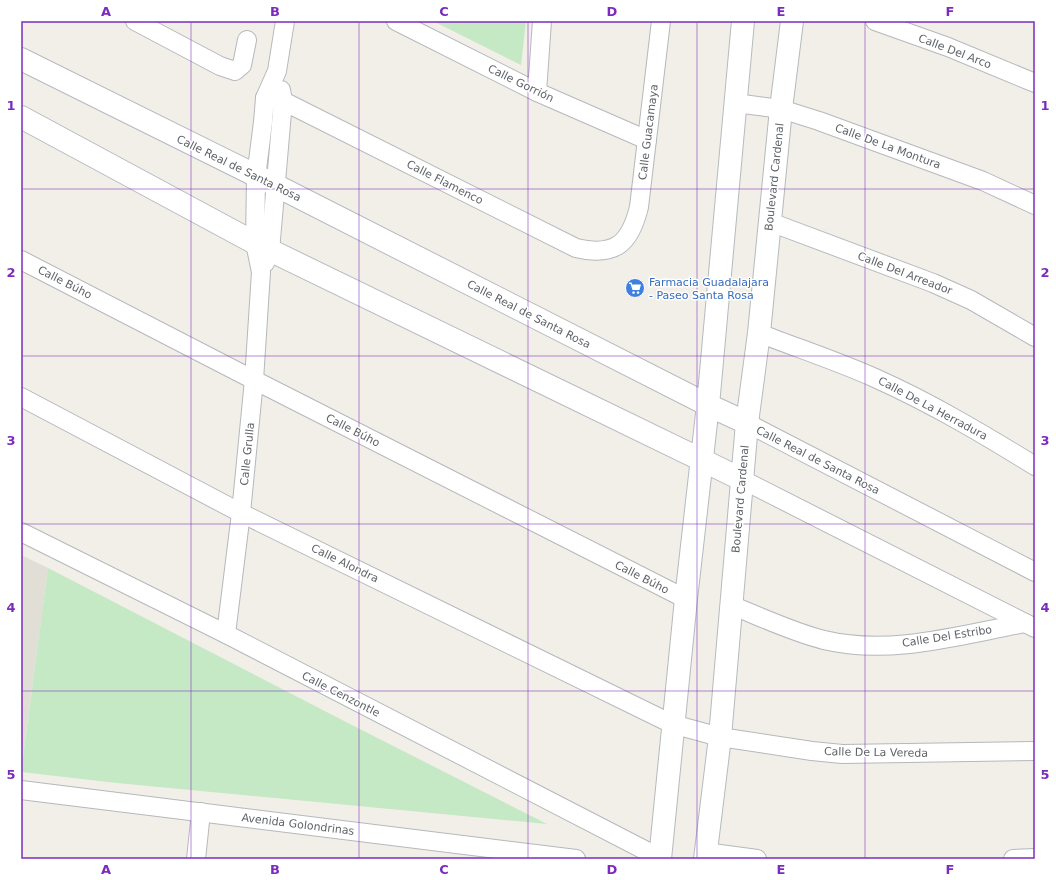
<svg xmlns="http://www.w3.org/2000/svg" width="1056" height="880" viewBox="0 0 1056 880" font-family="'DejaVu Sans',sans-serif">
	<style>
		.education { fill: #e1ded6 }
		.green { fill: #c5e8c5 }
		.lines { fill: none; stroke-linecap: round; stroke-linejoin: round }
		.street-casing { stroke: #b5b8bc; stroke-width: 20 }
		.secondary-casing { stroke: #b6babf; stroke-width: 24 }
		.street { stroke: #fff; stroke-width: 18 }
		.secondary { stroke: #fff; stroke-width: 22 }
		.grid { fill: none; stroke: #7b2cbf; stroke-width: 1; stroke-opacity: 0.55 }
		.labels { text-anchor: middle; stroke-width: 3; stroke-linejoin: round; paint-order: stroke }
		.street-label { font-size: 11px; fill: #5f6368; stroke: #fff }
		.shop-label { font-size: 11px; fill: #366cbe; stroke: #fff; text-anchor: start }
		.neatline { fill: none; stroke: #7b2cbf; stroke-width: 1.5 }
		.grid-label { font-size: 13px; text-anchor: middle; font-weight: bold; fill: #7b2cbf }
	</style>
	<rect width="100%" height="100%" fill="#f1efe8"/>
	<polygon class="education" points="21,555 48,568 21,770"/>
	<g class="green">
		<polygon points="433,21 526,21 521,65"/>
		<polygon points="48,568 346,722 547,824 117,783 21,772"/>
	</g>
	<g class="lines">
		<g class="street-casing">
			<g id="street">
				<polyline points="135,21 220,66 235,71 242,65 247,40"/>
				<polyline points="396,21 537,92 647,140"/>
				<polyline points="875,21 948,47 1035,83"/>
				<polyline points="537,92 542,21"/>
				<path d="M 265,98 L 283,101 L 576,248 C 615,257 630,244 639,207 L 661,21"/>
				<polyline points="735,103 781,109 819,121 983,181 1035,205"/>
				<polyline points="770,222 933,283 971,300 1035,337"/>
				<polyline points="21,260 254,380 686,599"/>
				<polyline points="265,263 270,251 283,101 281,90"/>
				<path d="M 759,333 C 797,348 837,361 875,378 C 931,403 983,434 1035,466"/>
				<polyline points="21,397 241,513 672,724 720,737 812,751 842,754 1035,751"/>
				<polyline points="747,423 1035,572"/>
				<polyline points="741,479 1035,628"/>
				<polyline points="21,532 226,634 660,858"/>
				<path d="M 731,605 C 761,617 792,632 824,640 C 890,656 960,635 1025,623"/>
				<polyline points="226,634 241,513 254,380 261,272 255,243 256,177 263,122 265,98 277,71 285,21"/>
				<polyline points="21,790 576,859"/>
				<polyline points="705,852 757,859"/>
				<polyline points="196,859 201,812"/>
				<polyline points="1013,859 1035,858"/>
			</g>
		</g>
		<g class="secondary-casing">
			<g id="secondary">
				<polyline points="21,59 275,185 708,405 747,423"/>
				<polyline points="21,117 255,243 741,479"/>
				<polyline points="660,859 686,599 708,405 743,21"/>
				<polyline points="705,859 720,737 747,423 759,333 781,109 792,21"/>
			</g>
		</g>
		<use href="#street" class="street"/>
		<use href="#secondary" class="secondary"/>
	</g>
	<path class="grid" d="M 191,21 L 191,859M 359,21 L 359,859M 528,21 L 528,859M 697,21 L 697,859M 865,21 L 865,859M 21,189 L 1035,189M 21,356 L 1035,356M 21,524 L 1035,524M 21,691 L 1035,691"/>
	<defs>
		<g id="supermarket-disc" transform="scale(1)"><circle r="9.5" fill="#3f7fe0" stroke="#fff"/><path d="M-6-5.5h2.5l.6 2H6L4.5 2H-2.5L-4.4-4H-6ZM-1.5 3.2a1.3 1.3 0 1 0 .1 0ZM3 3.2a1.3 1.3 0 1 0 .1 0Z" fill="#fff"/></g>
	</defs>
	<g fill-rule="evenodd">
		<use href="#supermarket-disc" x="635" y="288"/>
	</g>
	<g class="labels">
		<g class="street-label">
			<text transform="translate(955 51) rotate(21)" y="4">Calle Del Arco</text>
			<text transform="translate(521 83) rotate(26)" y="4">Calle Gorrión</text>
			<text transform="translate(648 132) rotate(-83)" y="4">Calle Guacamaya</text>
			<text transform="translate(888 146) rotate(20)" y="4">Calle De La Montura</text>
			<text transform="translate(239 168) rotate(26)" y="4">Calle Real de Santa Rosa</text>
			<text transform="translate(774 177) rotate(-84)" y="4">Boulevard Cardenal</text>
			<text transform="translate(445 182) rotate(27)" y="4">Calle Flamenco</text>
			<text transform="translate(905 273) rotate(21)" y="4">Calle Del Arreador</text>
			<text transform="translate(65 282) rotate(27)" y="4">Calle Búho</text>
			<text transform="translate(529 314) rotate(27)" y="4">Calle Real de Santa Rosa</text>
			<text transform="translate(933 408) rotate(28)" y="4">Calle De La Herradura</text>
			<text transform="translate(353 430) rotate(27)" y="4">Calle Búho</text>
			<text transform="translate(247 454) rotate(-84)" y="4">Calle Grulla</text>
			<text transform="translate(818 460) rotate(27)" y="4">Calle Real de Santa Rosa</text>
			<text transform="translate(740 499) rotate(-85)" y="4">Boulevard Cardenal</text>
			<text transform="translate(345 563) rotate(26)" y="4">Calle Alondra</text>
			<text transform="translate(642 577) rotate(27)" y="4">Calle Búho</text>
			<text transform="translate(947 636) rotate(-9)" y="4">Calle Del Estribo</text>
			<text transform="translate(341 694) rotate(27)" y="4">Calle Cenzontle</text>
			<text transform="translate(876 752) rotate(1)" y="4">Calle De La Vereda</text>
			<text transform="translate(298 824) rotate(7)" y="4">Avenida Golondrinas</text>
		</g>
		<g class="shop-label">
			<text x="649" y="286">Farmacia Guadalajara<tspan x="649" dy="13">- Paseo Santa Rosa</tspan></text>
		</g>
	</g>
	<rect width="1056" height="880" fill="none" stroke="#ffffff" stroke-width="44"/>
	<rect x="22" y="22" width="1012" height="836" class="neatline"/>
	<g class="grid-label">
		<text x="106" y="16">A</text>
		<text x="275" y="16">B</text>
		<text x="444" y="16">C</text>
		<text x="612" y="16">D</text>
		<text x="781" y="16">E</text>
		<text x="950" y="16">F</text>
		<text x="11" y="110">1</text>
		<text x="1045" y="110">1</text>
		<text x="11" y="277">2</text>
		<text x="1045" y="277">2</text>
		<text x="11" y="445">3</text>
		<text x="1045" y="445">3</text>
		<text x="11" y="612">4</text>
		<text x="1045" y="612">4</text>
		<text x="11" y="779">5</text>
		<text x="1045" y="779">5</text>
		<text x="106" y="874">A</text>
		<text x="275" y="874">B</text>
		<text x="444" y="874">C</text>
		<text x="612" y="874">D</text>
		<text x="781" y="874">E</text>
		<text x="950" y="874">F</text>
	</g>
</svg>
